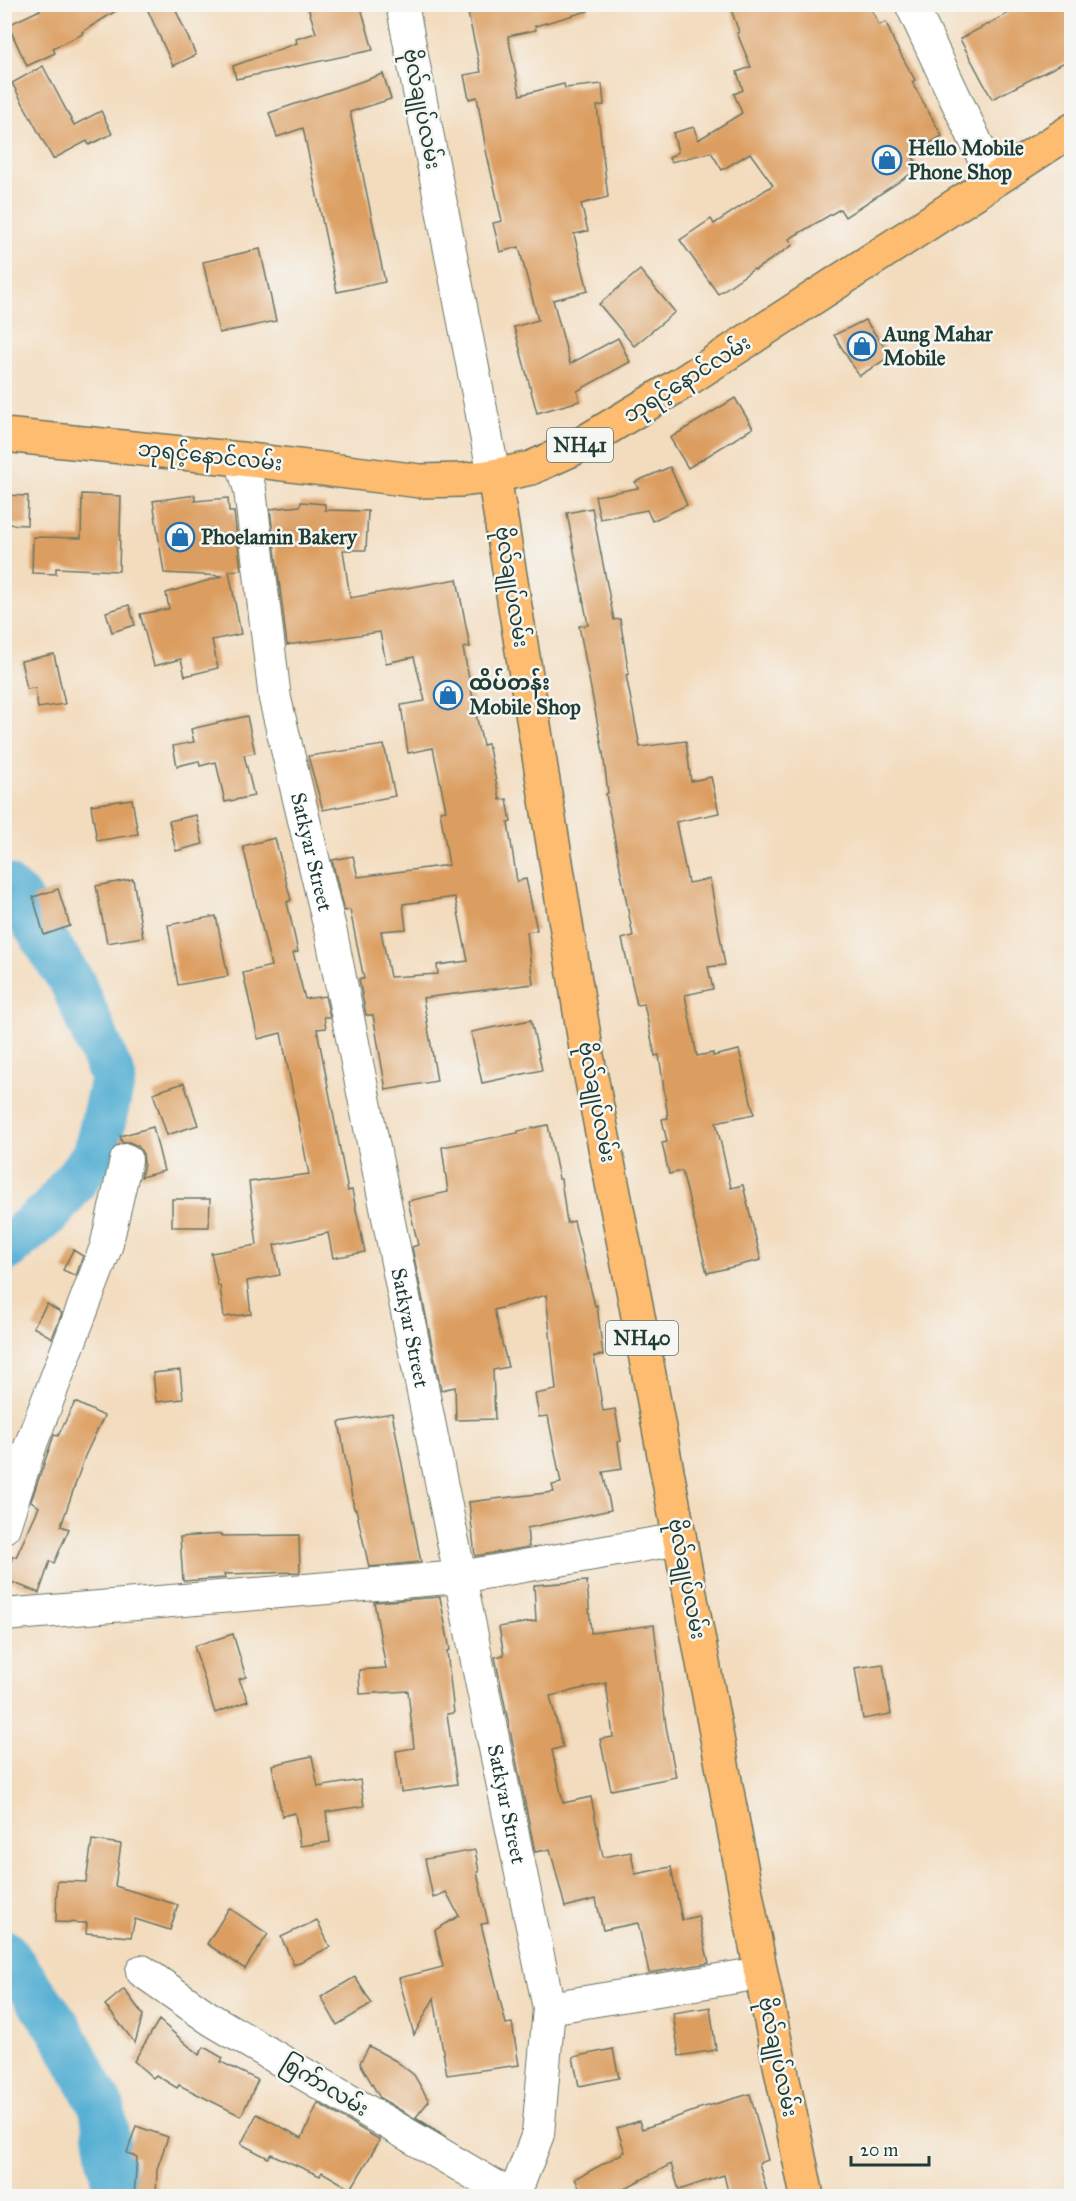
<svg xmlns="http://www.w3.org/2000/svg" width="1076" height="2201" viewBox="0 0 1076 2201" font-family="'IM FELL Great Primer','Noto Sans Myanmar',serif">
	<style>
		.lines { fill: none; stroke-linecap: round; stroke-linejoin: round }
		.river { stroke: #55afd3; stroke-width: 46 }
		.building { fill: #dc9e61; fill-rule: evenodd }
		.minor-casing { stroke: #697564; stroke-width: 34 }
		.highway-casing { stroke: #697564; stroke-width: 36 }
		.minor { stroke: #fff; stroke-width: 32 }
		.highway { stroke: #fdbc6f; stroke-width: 33 }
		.labels { text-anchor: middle; stroke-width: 5; stroke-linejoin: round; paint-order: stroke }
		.shield { fill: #f6f6f2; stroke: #60746d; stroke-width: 1.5 }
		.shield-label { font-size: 20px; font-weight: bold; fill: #1f3d34 }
		.street-label { font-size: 21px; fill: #1f3d34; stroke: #f6f6f2 }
		.poi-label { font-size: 21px; font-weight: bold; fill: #1f3d34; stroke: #f6f6f2; text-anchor: start }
	</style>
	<rect width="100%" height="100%" fill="#f6f6f2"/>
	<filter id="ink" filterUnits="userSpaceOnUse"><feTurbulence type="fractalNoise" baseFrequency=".0167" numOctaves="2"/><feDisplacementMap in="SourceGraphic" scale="12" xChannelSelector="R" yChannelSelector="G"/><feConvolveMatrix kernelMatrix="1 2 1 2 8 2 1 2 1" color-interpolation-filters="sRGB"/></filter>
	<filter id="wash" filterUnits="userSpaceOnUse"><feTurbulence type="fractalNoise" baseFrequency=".008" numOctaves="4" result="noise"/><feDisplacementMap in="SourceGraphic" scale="24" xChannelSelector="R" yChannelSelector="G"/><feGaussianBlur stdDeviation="1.35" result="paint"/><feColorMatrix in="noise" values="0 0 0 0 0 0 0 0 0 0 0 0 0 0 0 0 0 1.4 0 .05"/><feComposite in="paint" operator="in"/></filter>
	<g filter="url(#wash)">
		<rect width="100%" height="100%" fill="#f3dcbe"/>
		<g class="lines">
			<g class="river">
				<polyline points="4,886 18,898 73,984 113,1078 96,1153 52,1210 4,1250"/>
				<polyline points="4,1952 60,2029 102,2108 116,2196"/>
			</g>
		</g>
		<g id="blocks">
			<g class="building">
				<polygon points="38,4 127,4 82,32 83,34 53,48 55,53 27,66 8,25 40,10"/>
				<polygon points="145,4 173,4 196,55 173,66"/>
				<polygon points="307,4 360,4 373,50 236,79 233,66 297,43 296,39 316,33"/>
				<polygon points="466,4 587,4 588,11 535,26 536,30 508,36 520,95 564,84 565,88 602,84 604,105 597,106 608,197 581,204 588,231 574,234 588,291 553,300 570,364 618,338 630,362 577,391 580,401 537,413 514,327 538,320 519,247 500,252 493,223 502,221 486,150 477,97 469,99 464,75 481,72"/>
				<polygon points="729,4 869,4 879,25 886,22 894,42 915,80 912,82 942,136 911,154 920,168 845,217 840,209 789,239 793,245 755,270 754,269 718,294 680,240 711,219 714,224 773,185 750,153 722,170 711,152 671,162 669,158 678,152 673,133 694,127 698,140 742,113 734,94 743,90 737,72 751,67 737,33 739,32"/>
				<polygon points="1002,4 1071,4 1071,59 992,99 960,39 1007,14"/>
				<polygon points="43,66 74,125 101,111 112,134 89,145 87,141 53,159 12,83"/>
				<polygon points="383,74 391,99 350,112 385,282 337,292 303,128 277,137 269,113"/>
				<polygon points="260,249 276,321 219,333 203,262"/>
				<polygon points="640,270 675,312 634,346 599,304"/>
				<polygon points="865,320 891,356 859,376 834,335"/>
				<polygon points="735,398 753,428 688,468 670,438"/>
				<polygon points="670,467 687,505 652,521 647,510 600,519 595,496 638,488 635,482"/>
				<polygon points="82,494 121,496 119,571 56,568 56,574 32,573 33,537 81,538"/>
				<polygon points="4,495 28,496 27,525 4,524"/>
				<polygon points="195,495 195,501 228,498 229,512 234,512 241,570 229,571 241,634 212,640 218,668 185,676 181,659 154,666 140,614 169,609 166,593 223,576 164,573 153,501"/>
				<path d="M 301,502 L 325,504 L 325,510 L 368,511 L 366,550 L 343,550 L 350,598 L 457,579 L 470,647 L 463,648 L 477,719 L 483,745 L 488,744 L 500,800 L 507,799 L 511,822 L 508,823 L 517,881 L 526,879 L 537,930 L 527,932 L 533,984 L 423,998 L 437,1081 L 386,1090 L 373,1015 L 366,1015 L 359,979 L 364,979 L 350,910 L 344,911 L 332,860 L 353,856 L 358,877 L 449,865 L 440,811 L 446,810 L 433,748 L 408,753 L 401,705 L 425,701 L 414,657 L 386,663 L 380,632 L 287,645 L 270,509 L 300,506 ZM 455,897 L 468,961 L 437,965 L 438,974 L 390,977 L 381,931 L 406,929 L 403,904 Z"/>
				<polygon points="592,508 614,620 620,619 629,674 626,675 640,747 686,741 691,781 711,777 719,813 676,822 688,883 710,879 725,965 708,967 713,989 685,995 697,1056 713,1053 713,1056 739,1050 754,1114 716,1122 731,1188 743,1185 761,1260 707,1273 682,1171 669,1174 662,1143 667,1142 662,1119 668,1118 659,1055 655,1056 644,1004 637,1005 622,939 633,936 606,794 608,793 603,752 579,626 588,625 567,513"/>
				<polygon points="129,605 135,625 112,632 106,612"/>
				<polygon points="54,654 65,704 38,708 35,688 27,689 21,661"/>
				<polygon points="247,716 255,753 244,755 254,796 225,802 216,762 200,766 199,761 177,766 173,746 194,742 191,729"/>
				<polygon points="384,745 395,796 323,810 308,756"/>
				<polygon points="132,799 138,834 97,841 91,805"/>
				<polygon points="196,815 203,844 176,851 169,821"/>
				<polygon points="275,838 291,900 287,902 298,952 293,953 305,999 325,996 330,1017 324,1017 326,1028 317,1029 348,1191 352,1190 365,1252 333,1258 328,1233 274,1245 280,1275 247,1281 251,1314 224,1317 220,1286 218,1286 211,1253 257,1245 249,1182 309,1174 281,1033 258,1039 243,973 271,966 243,846"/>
				<polygon points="133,879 143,937 107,943 96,886"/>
				<polygon points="58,889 70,926 44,935 33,897"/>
				<polygon points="216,916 228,976 178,985 168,925"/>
				<polygon points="531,1020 542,1070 482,1083 471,1032"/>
				<polygon points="184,1083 198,1125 167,1135 153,1093"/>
				<polygon points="548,1125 559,1179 561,1179 567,1223 574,1221 595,1306 597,1305 603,1355 594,1356 603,1411 615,1409 621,1441 618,1442 622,1469 603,1472 611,1510 527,1528 529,1547 475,1556 469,1502 554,1492 552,1485 561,1483 548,1416 539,1417 535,1394 556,1390 546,1295 494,1310 508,1367 493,1370 495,1419 456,1420 455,1387 441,1390 412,1247 418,1245 408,1201 448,1192 442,1147 518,1133 518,1131"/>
				<polygon points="153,1127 164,1171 141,1177 144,1164 143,1154 138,1146 129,1142 122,1143 120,1136"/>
				<polygon points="172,1199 210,1199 209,1227 172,1227"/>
				<polygon points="73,1250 83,1256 76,1276 63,1270"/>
				<polygon points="47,1304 62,1313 52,1338 33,1327"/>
				<polygon points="180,1370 183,1399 156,1402 153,1373"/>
				<polygon points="75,1402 104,1416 85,1456 61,1526 69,1529 54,1563 50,1561 39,1593 4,1579 13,1556 16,1557 39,1507 31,1501 54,1435 58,1436"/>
				<polygon points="392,1413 421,1562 369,1567 356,1509 354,1509 339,1422"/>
				<polygon points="222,1534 222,1536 299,1535 300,1572 224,1574 225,1578 183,1581 180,1537"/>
				<polygon points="587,1581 591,1633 654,1625 666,1726 676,1777 611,1790 600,1739 613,1737 606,1683 550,1696 563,1747 552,1750 563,1803 591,1797 603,1857 631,1852 635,1874 671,1867 682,1920 698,1916 709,1963 649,1973 638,1923 603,1930 596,1899 565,1907 550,1849 535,1852 495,1657 504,1655 499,1627 536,1621 534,1585"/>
				<polygon points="440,1597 450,1650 447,1651 454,1713 447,1714 457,1784 401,1792 396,1751 414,1748 408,1691 360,1694 359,1670 386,1668 374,1602"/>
				<polygon points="233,1634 246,1677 239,1679 248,1701 215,1713 194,1646"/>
				<polygon points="883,1664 891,1714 863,1719 855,1668"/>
				<polygon points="312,1756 318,1787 360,1780 364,1806 326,1812 330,1842 300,1846 295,1813 282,1816 272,1765"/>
				<polygon points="92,1840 121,1844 115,1886 178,1905 170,1930 135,1919 131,1937 86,1933 87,1923 56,1922 57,1881 86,1882"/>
				<polygon points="475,1850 479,1872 477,1872 488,1923 481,1924 506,2024 512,2023 519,2065 447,2075 434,1998 414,2035 399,1978 443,1967 435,1930 459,1916 446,1892 433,1898 425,1859"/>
				<polygon points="229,1908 268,1934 245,1969 207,1944"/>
				<polygon points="317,1920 330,1947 294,1965 281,1937"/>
				<polygon points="355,1977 372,2004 337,2025 321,1997"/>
				<polygon points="124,1989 143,2015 135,2043 105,2005"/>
				<polygon points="710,2007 716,2050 679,2056 673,2013"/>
				<polygon points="159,2020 199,2055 204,2047 223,2058 221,2062 258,2080 241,2116 179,2085 177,2088 156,2075 153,2078 134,2061"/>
				<polygon points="369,2046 396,2061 414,2075 429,2101 416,2117 446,2137 380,2098 360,2063"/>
				<polygon points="613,2049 619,2078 579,2086 573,2057"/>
				<polygon points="750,2094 768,2160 759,2163 768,2196 729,2196 724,2175 679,2190 671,2164 610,2196 584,2196 575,2179 625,2152 617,2128 639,2121 642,2129 697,2110 697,2109"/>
				<polygon points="318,2103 380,2140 351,2189 322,2172 320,2176 271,2154 268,2158 241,2144 257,2114 302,2138"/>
				<polygon points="136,2126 168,2137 157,2169 156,2196 134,2196 137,2157 127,2153"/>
			</g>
		</g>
	</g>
	<g filter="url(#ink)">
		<use href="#blocks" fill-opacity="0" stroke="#697564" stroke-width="1.5"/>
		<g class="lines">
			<g class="minor-casing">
				<g id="minor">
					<polyline points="402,4 494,476"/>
					<polyline points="911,4 994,180"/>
					<path id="s1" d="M 241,459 L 250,490 L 275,699 L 331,933 L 479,1671 L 549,2008 L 538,2134 L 514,2196"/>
					<polyline points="4,1527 31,1444 106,1247 126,1160"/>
					<polyline points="4,1615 460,1577 680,1539"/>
					<polyline points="142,1971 212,2020 512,2196"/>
					<polyline points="549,2008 761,1973"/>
				</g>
			</g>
			<g class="highway-casing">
				<g id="highway">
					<polyline points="4,435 241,459 420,481 462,480 494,476 531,468 573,449 682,383 1072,130"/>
					<polyline points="494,476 588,1061 635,1300 761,1973 807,2196"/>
				</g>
			</g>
			<use href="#minor" class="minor"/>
			<use href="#highway" class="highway"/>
		</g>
	</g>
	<defs>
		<g id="shop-ring" transform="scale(1.5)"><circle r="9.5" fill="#f6f6f2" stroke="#1f6fb2" stroke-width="1.5"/><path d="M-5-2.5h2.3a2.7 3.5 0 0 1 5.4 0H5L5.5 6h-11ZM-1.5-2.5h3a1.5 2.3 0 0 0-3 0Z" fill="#1f6fb2"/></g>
	</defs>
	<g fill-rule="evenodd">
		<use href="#shop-ring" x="887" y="160"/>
		<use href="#shop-ring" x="862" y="346"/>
		<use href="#shop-ring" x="180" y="537"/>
		<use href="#shop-ring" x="448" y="695"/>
	</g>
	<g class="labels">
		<g class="shield">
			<rect x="547" y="428" width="66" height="34" rx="4.5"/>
			<rect x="606" y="1321" width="72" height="34" rx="4.5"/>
		</g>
		<g class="shield-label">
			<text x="580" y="452">NH41</text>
			<text x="642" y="1345">NH40</text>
		</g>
		<g class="street-label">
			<text transform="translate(422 109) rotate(79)" y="7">ဗိုလ်ချုပ်လမ်း</text>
			<text transform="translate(687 379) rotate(-32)" y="7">ဘုရင့်နောင်လမ်း</text>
			<text transform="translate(210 456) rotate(6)" y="7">ဘုရင့်နောင်လမ်း</text>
			<text transform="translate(512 587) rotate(81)" y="7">ဗိုလ်ချုပ်လမ်း</text>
			<text dy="7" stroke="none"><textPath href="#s1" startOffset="400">Satkyar Street</textPath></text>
			<text transform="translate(597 1102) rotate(79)" y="7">ဗိုလ်ချုပ်လမ်း</text>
			<text dy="7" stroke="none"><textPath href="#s1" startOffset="886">Satkyar Street</textPath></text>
			<text transform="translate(687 1579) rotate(79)" y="7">ဗိုလ်ချုပ်လမ်း</text>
			<text dy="7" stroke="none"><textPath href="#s1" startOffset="1372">Satkyar Street</textPath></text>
			<text transform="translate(778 2057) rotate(78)" y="7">ဗိုလ်ချုပ်လမ်း</text>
			<text transform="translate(325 2086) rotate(31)" y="7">စြက်ာလမ်း</text>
		</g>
		<g class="poi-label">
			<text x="908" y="155">Hello Mobile<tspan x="908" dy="24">Phone Shop</tspan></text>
			<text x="883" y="341">Aung Mahar<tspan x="883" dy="24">Mobile</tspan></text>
			<text x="201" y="544">Phoelamin Bakery</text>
			<text x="469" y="690">ထိပ်တန်း<tspan x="469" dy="24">Mobile Shop</tspan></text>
		</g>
	</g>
	<rect width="1076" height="2201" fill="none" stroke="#f6f6f2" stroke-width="24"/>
	<path d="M851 2156v9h78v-9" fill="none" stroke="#1f3d34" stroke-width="3"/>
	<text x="860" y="2156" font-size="18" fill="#1f3d34" stroke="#f6f6f2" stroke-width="4.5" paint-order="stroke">20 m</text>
</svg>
